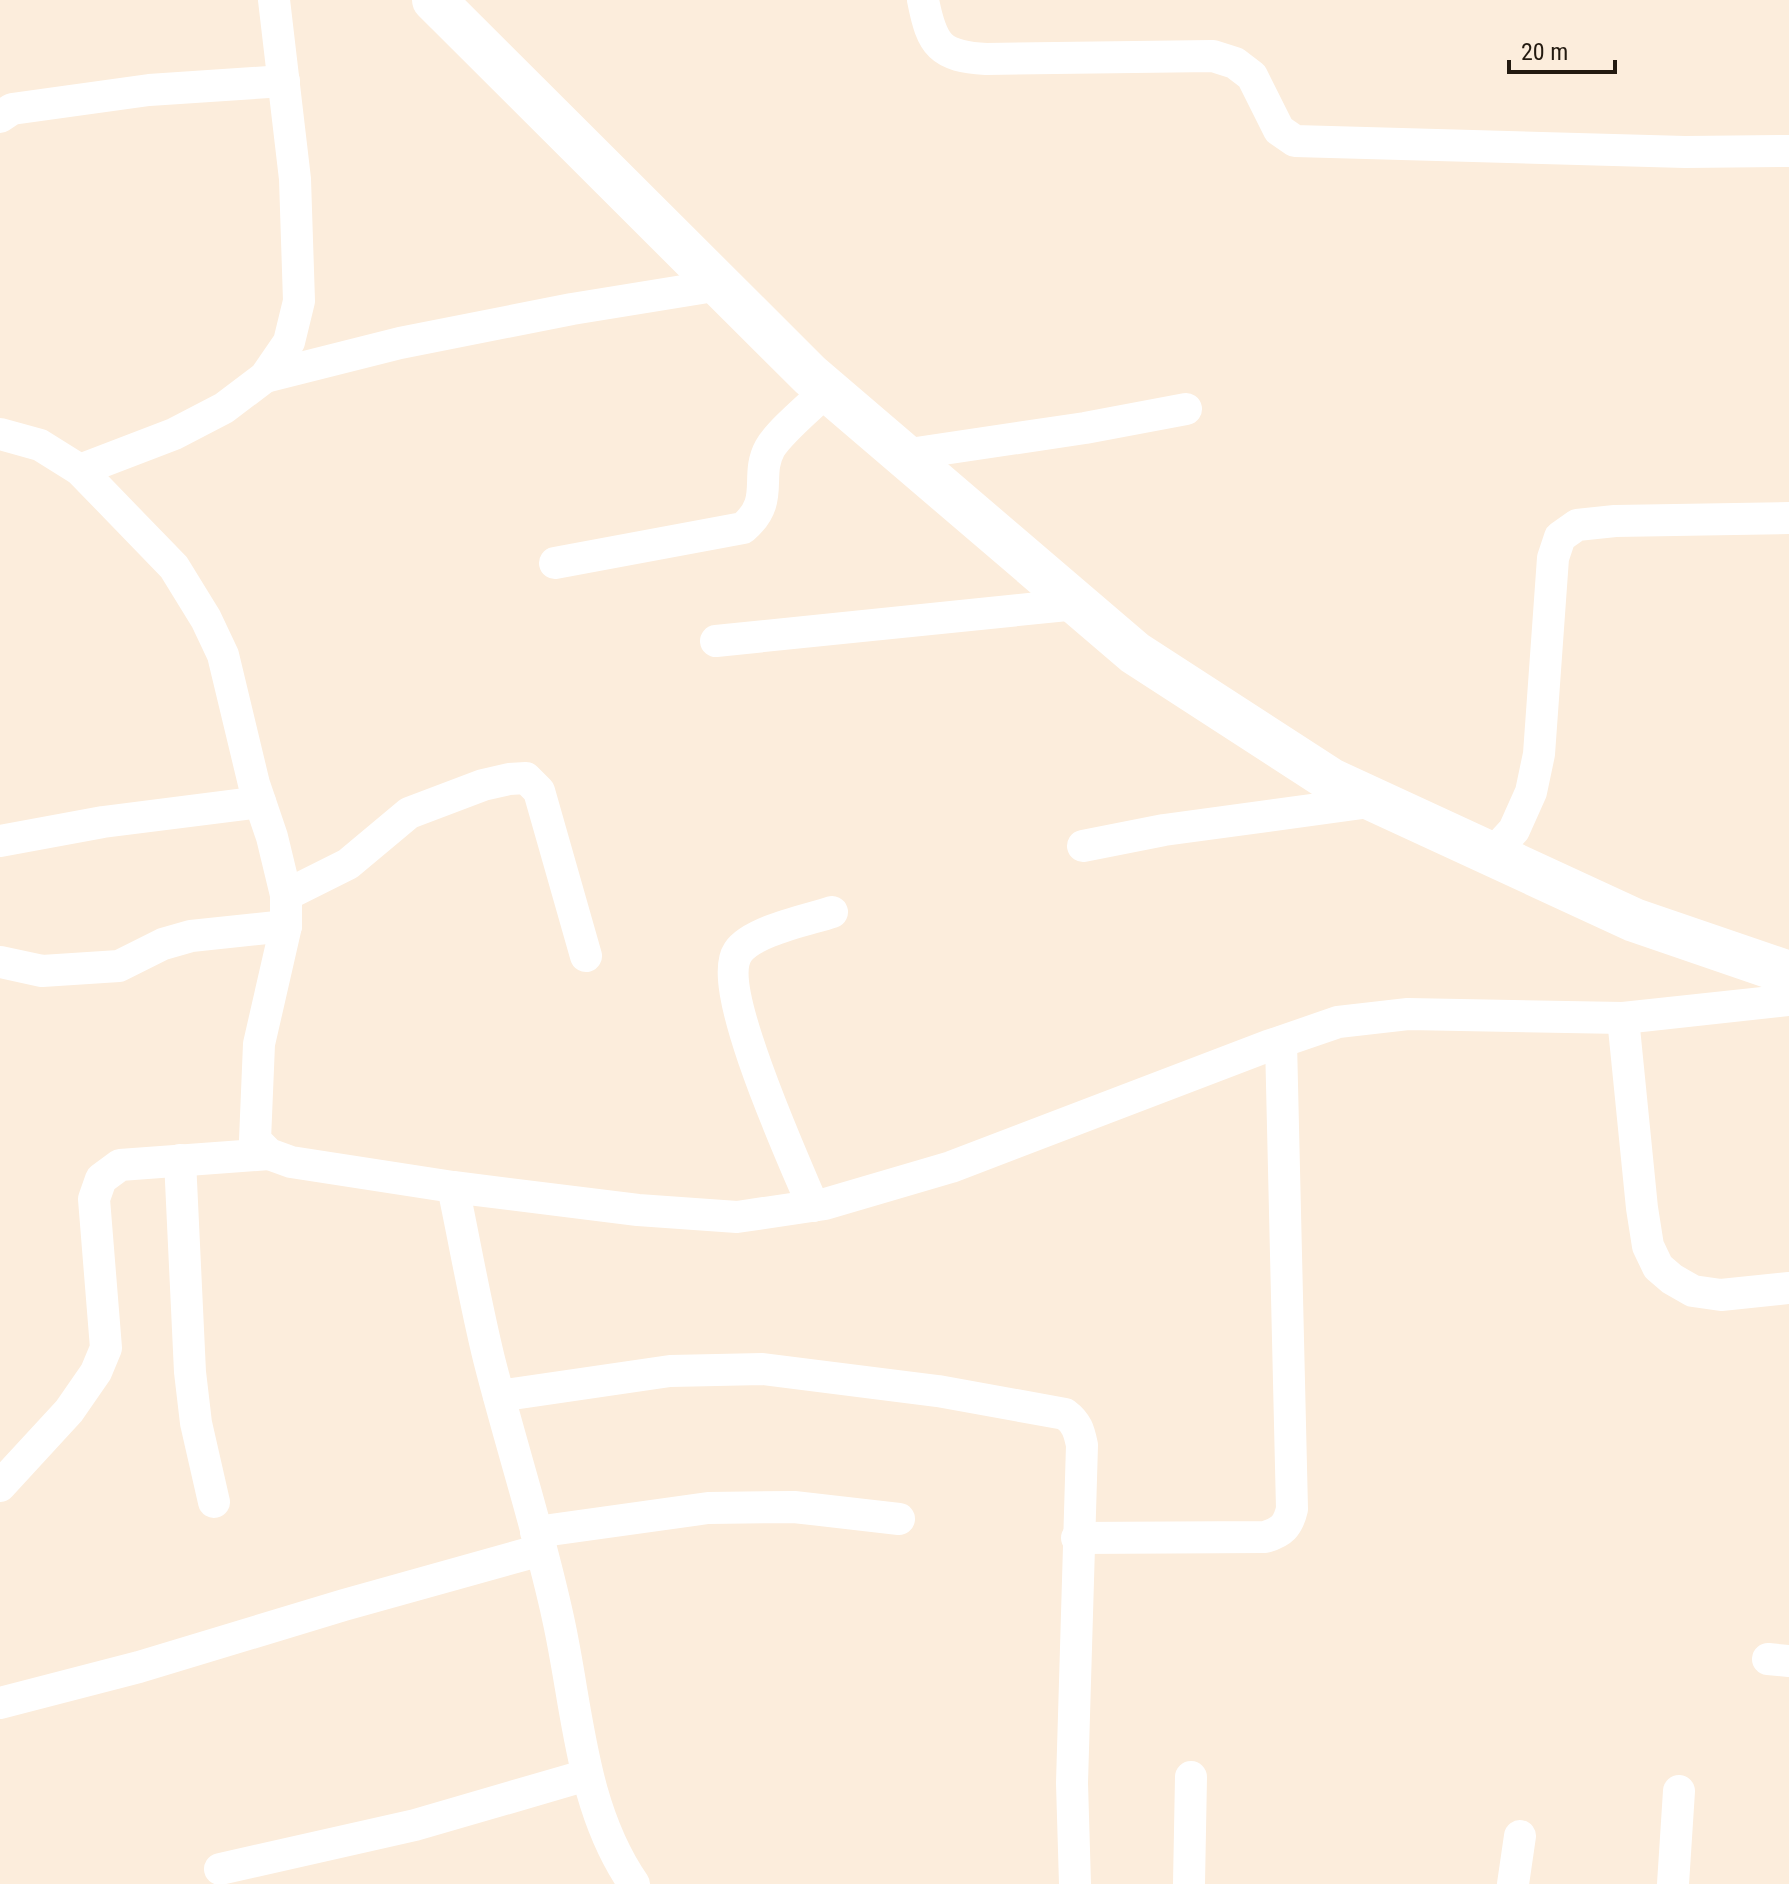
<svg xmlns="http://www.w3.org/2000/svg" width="1789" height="1884" viewBox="0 0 1789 1884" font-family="'Roboto Condensed',sans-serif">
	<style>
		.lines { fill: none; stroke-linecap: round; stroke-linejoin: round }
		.street { stroke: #fff; stroke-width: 32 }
		.secondary { stroke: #fff; stroke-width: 44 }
	</style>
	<rect width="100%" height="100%" fill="#fceddc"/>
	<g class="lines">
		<g class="street">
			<path d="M 923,0 C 932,46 940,56 986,59 L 1213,56 L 1235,63 L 1252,76 L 1279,130 L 1295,141 L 1685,152 L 1789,151"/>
			<polyline points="0,117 12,109 149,90 284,81"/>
			<polyline points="265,377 400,343 572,309 720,285"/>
			<polyline points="0,434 40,445 80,470 174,567 206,619 223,655 254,784 272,837 286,895 286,926 259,1044 255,1140 269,1154 291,1162 453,1187 638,1210 737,1217 825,1204 951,1167 1268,1046 1338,1022 1408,1014 1623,1018 1789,1000"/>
			<polyline points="903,455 1085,428 1186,409"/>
			<polyline points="80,470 174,434 224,408 265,377 289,342 299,301 295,179 274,0"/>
			<path d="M 555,563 L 743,528 C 776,500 754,477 770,448 C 780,431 812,405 827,390"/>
			<polyline points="716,641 1077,604"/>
			<polyline points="0,841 103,822 260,802"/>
			<polyline points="1083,846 1164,830 1377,801"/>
			<polyline points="1492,854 1514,830 1531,792 1539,754 1553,558 1560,537 1577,525 1615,521 1789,518"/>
			<polyline points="286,895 348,864 409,813 483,785 509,779 526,778 539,791 586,956"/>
			<polyline points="0,962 42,971 119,966 163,944 191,936 286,926"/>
			<polyline points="1623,1018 1642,1208 1648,1246 1658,1267 1672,1279 1693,1291 1721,1295 1789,1288"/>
			<polyline points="180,1160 190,1372 196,1423 214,1502"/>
			<path d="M 453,1187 C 465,1244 475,1302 489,1359 C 511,1446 539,1530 558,1618 C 578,1708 580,1806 634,1884"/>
			<path d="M 813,1206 C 795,1163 714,987 738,952 C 752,931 808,920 832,912"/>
			<path d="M 499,1396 L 670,1371 L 763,1369 L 938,1391 L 1065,1414 C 1077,1423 1079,1431 1082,1445 L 1072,1783 L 1075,1884"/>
			<polyline points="0,1486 69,1411 96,1372 106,1348 94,1199 101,1179 120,1165 269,1154"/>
			<polyline points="536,1532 708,1508 794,1507 899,1519"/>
			<path d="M 1077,1538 L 1265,1537 C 1282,1532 1288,1526 1292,1509 L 1281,1042"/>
			<polyline points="1768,1659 1789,1661"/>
			<polyline points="0,1703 139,1667 344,1605 541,1550"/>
			<polyline points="220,1869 415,1825 587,1775"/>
			<polyline points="1189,1884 1191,1777"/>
			<polyline points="1513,1884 1520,1836"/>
			<polyline points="1673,1884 1679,1791"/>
		</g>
		<polyline class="secondary" points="434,0 810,375 1135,653 1331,780 1634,920 1789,973"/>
	</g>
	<path d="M1509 60v12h106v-12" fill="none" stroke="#231a10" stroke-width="4"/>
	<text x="1521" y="60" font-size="24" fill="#231a10" stroke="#fceddc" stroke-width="6" paint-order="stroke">20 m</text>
</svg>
